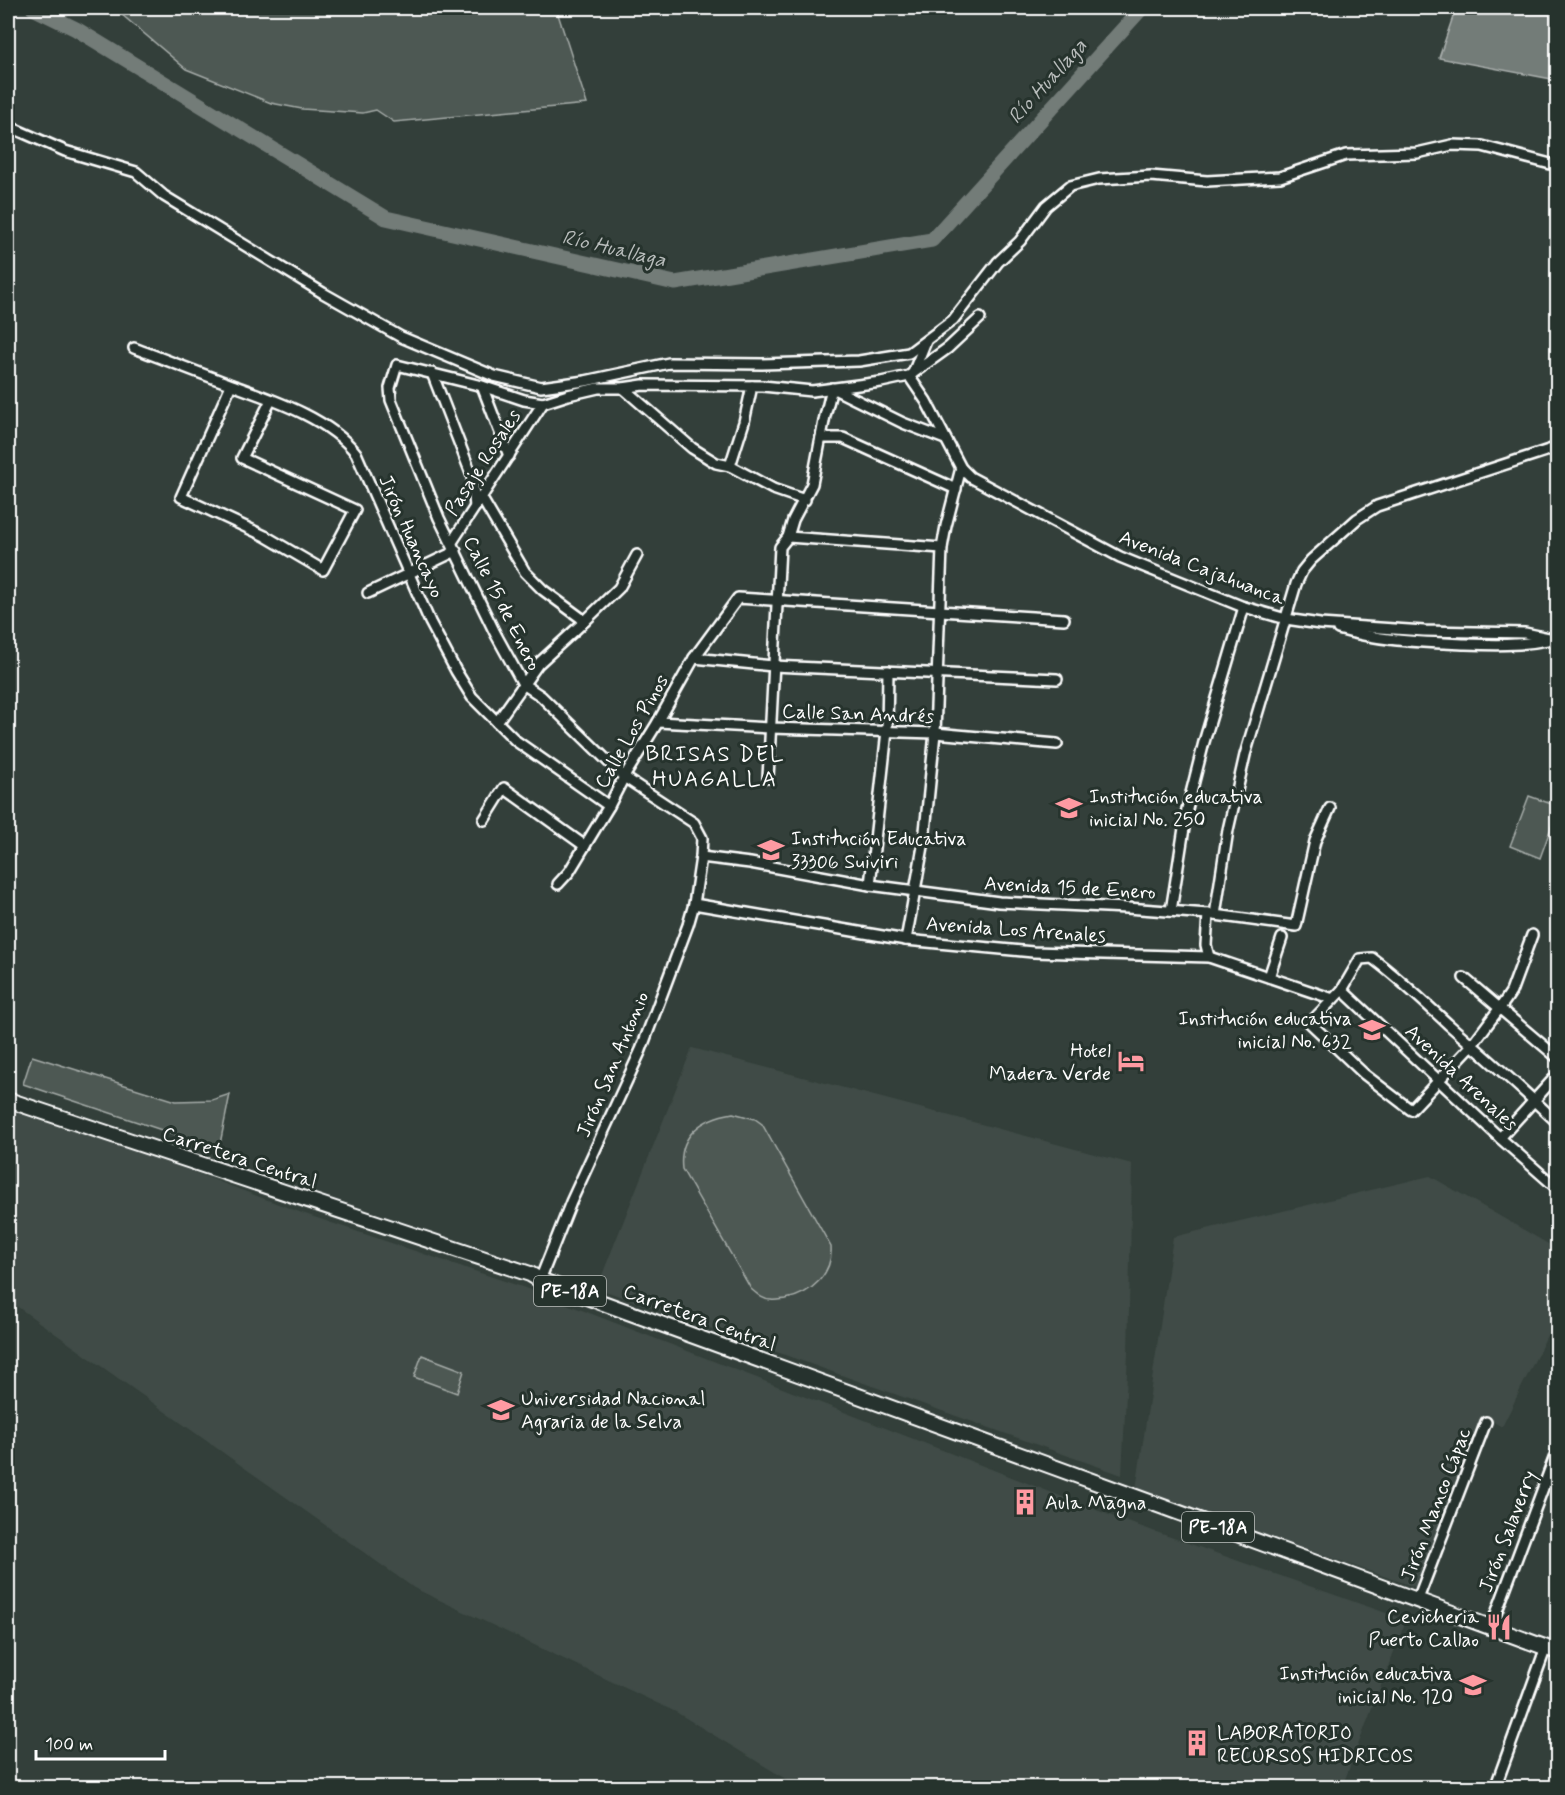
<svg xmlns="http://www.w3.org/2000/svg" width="1565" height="1795" viewBox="0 0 1565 1795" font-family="Mynerve,sans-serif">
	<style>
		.built { fill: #404c47 }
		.green { fill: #4d5853; stroke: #a6aca9; stroke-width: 1.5 }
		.water { fill: #737b78; stroke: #abb0ae; stroke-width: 1.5 }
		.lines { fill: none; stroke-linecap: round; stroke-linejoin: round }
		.river { stroke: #737b78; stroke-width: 15 }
		.minor-casing { stroke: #fff; stroke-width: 14 }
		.highway-casing { stroke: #fff; stroke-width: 18 }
		.minor { stroke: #26332d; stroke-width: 9 }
		.highway { stroke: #26332d; stroke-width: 14 }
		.labels { text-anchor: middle; stroke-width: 6; stroke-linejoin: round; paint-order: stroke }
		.shield { fill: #26332d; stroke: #bec2c0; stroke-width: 1.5 }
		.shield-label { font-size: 18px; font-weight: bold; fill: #fff }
		.street-label { font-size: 20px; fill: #fff; stroke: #26332d }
		.poi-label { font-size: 20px; fill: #fff; stroke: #26332d; text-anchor: start }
		.water-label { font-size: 21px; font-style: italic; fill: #b9bdbc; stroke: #26332d }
		.quarter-label { font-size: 22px; letter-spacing: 1.5px; fill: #fff; stroke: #26332d }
	</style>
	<rect width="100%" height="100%" fill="#333f3a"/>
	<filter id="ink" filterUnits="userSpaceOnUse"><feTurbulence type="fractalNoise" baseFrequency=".0167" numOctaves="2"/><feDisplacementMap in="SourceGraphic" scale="12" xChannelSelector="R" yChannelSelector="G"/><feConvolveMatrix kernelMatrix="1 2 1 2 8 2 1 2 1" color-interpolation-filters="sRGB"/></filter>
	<g filter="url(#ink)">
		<g class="built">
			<polygon points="692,1048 1132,1164 1128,1353 1122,1475 597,1288"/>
			<polygon points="8,1102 302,1213 525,1288 1122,1520 1406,1620 1342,1787 799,1787 676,1712 414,1588 8,1300"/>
			<polygon points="1430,1176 1557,1249 1557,1315 1502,1427 1482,1415 1418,1588 1136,1490 1173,1237"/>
		</g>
		<g class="green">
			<polygon points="114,8 556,8 587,104 394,122 376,110 363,113 302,109 271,103 186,69"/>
			<polygon points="1529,796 1557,806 1557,811 1540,858 1510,846"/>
			<polygon points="32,1056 176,1101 212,1100 230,1094 219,1149 23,1084"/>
			<path d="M 733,1113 L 755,1119 L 762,1124 L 831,1247 C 833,1274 811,1294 786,1299 C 782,1299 776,1301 771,1300 C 763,1300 757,1294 751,1289 L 682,1169 C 678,1135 702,1118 733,1113 Z"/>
			<polygon points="422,1355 464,1371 457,1393 414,1377"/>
		</g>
		<polygon class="water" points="1456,8 1557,8 1557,80 1439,58"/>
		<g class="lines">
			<polyline class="river" points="33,8 76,29 386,218 675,283 932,240 1142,8"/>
			<g class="minor-casing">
				<g id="minor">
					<polyline points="8,126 65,151 136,172 164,196 323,293 401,337 494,376 541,387 585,381 669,363 762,364 859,361 909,353 953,320 998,262 1020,241 1046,206 1070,186 1099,179 1151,176 1207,181 1280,177 1346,155 1417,153 1452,145 1482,146 1558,166"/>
					<path d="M 134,348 C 164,359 194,371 224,382 C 267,398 327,416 356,453 L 430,622 L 456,671 L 472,697 L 516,741 L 609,806"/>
					<polyline points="432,373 472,476 475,507"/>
					<polyline points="913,373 926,341"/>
					<polyline points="909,376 926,401 961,468 970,477 1120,557 1241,606 1286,619 1320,624 1424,631 1525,633 1558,640"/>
					<polyline points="231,385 181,497 265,536 323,570 355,510 242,458 271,400"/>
					<polyline points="482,386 509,456"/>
					<polyline points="623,388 692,448 716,463 730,466 773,489 805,500"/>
					<polyline points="821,438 843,438 956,489"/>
					<polyline points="730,466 744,422 752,386"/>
					<polyline points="481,497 525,572 543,590 585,621"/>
					<polyline points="788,537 942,548"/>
					<polyline points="452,542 543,403"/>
					<polyline points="368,593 456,551"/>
					<path d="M 1338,629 C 1379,641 1420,642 1463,644 C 1493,645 1518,646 1547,640"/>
					<polyline points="694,658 773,666 1057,679"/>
					<polyline points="497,722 538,664 585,621 619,588 637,555"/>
					<polyline points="658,722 771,728 935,733 1057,744"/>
					<polyline points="768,778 780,547 788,537 793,520 812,484 825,416 832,388 903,423 945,439"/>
					<polyline points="484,820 504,788 585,846"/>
					<polyline points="701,857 750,863 870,885 999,902 1127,908 1208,914 1296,926 1315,841 1330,808"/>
					<polyline points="558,884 569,872 609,806 624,777 658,722 694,658 738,598 1064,619"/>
					<polyline points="870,885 887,731 888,671"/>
					<polyline points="694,904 906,940 1033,952 1209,957 1333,999"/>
					<polyline points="1171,911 1187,809 1204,742 1244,607"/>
					<polyline points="1208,914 1206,945 1209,957"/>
					<polyline points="1215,915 1228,830 1245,755 1296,584 1302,571 1311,560 1357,519 1377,506 1558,447"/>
					<path d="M 1532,935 L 1511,992 L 1505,1001 L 1472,1045 L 1411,1110 L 1364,1074 L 1310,1023 L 1342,990 L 1360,959 L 1372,958 C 1399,978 1423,1001 1448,1024 C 1485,1056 1522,1089 1558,1123"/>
					<polyline points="906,940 924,841 935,733 942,548 946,526 961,468"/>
					<polyline points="1269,977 1282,938"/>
					<polyline points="1464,978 1558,1058"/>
					<polyline points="1342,990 1500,1138 1558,1189"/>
					<polyline points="1500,1138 1558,1074"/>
					<polyline points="540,1280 571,1202 641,1050 688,925 694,904 701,857 702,838 694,823 624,777 541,696 523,684 495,633 439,518 391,400 390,388 397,365 482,386 524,400 543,403 568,395 598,388 623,388 643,385 763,386 812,391 881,382 909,376 948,348 980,318"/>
					<polyline points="1418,1599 1486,1422"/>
					<polyline points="1491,1627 1558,1448"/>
					<polyline points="1495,1788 1546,1647"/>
				</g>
			</g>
			<g class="highway-casing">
				<path id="highway" d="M 8,1100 L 530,1274 L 540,1280 C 880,1403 1219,1527 1558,1652"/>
			</g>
			<use href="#minor" class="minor"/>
			<use href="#highway" class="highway"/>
		</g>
	</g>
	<defs>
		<g id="school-bare" transform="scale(2.07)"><path d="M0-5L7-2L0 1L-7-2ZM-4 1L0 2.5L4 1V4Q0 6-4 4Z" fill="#ff9aa2" stroke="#26332d" stroke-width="2.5" paint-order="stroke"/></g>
		<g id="hotel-bare" transform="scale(2.07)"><path d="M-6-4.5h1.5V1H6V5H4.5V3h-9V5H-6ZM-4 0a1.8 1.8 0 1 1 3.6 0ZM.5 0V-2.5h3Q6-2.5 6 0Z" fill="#ff9aa2" stroke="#26332d" stroke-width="2.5" paint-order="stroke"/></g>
		<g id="university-bare" transform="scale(2.07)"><path d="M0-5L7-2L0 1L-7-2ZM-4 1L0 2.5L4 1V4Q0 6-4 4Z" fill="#ff9aa2" stroke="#26332d" stroke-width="2.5" paint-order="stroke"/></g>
		<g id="building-bare" transform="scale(2.07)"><path d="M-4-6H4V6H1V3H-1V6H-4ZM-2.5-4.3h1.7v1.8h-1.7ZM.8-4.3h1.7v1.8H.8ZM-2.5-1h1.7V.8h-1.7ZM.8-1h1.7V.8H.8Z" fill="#ff9aa2" stroke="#26332d" stroke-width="2.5" paint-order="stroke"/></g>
		<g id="restaurant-bare" transform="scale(2.07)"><path d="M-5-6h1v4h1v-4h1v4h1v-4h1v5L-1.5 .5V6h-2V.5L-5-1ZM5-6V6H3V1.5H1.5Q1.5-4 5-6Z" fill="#ff9aa2" stroke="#26332d" stroke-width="2.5" paint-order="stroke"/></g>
	</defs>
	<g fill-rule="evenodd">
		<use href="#school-bare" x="1069" y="808"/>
		<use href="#school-bare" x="771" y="850"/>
		<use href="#school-bare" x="1372" y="1030"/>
		<use href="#hotel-bare" x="1131" y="1061"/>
		<use href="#university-bare" x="501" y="1410"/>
		<use href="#building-bare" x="1025" y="1502"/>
		<use href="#restaurant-bare" x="1499" y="1627"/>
		<use href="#school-bare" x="1473" y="1685"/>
		<use href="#building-bare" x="1197" y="1743"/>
	</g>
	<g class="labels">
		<g class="shield">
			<rect x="534" y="1276" width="72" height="30" rx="4.5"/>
			<rect x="1182" y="1512" width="72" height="30" rx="4.5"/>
		</g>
		<g class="shield-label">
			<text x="570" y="1297">PE-18A</text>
			<text x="1218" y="1533">PE-18A</text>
		</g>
		<g class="street-label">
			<text transform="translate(482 462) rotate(-57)" y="7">Pasaje Rosales</text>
			<text transform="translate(412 536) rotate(66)" y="7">Jirón Huancayo</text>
			<text transform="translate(1202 567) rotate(21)" y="7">Avenida Cajahuanca</text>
			<text transform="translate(503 603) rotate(63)" y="7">Calle 15 de Enero</text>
			<text transform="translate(858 713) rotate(2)" y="7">Calle San Andrés</text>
			<text transform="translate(631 731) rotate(-60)" y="7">Calle Los Pinos</text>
			<text transform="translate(1070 887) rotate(3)" y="7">Avenida 15 de Enero</text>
			<text transform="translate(1016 929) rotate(4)" y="7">Avenida Los Arenales</text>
			<text transform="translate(612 1064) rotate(-67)" y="7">Jirón San Antonio</text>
			<text transform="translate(1462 1077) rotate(43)" y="7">Avenida Arenales</text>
			<text transform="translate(240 1157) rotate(18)" y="7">Carretera Central</text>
			<text transform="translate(700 1317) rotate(20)" y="7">Carretera Central</text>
			<text transform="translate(1435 1504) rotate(-69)" y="7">Jirón Manco Cápac</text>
			<text transform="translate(1507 1531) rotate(-69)" y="7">Jirón Salaverry</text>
		</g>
		<g class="poi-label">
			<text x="1089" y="803">Institución educativa<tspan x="1089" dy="23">inicial No. 250</tspan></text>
			<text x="791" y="845">Institución Educativa<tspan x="791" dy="23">33306 Suiviri</tspan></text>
			<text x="1352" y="1025" text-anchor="end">Institución educativa<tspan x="1352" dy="23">inicial No. 632</tspan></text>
			<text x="1111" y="1057" text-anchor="end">Hotel<tspan x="1111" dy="23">Madera Verde</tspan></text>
			<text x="521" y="1405">Universidad Nacional<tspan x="521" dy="23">Agraria de la Selva</tspan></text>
			<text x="1045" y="1509">Aula Magna</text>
			<text x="1479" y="1623" text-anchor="end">Cevicheria<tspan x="1479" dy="23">Puerto Callao</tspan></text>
			<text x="1453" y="1680" text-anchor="end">Institución educativa<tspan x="1453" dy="23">inicial No. 120</tspan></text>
			<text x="1217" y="1739">LABORATORIO<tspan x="1217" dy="23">RECURSOS HIDRICOS</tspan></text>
		</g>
		<g class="water-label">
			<text transform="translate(1047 81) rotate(-48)" y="7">Río Huallaga</text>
			<text transform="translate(614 248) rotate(13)" y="7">Río Huallaga</text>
		</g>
		<g class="quarter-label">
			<text x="715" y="761">BRISAS DEL<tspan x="715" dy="25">HUAGALLA</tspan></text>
		</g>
	</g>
	<rect width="1565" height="1795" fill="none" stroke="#26332d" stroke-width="30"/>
	<rect x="15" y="15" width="1535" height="1765" fill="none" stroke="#fff" stroke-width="2" filter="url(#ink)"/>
	<path d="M36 1750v9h129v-9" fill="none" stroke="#ffffff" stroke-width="3"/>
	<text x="45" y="1750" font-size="18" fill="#ffffff" stroke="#26332d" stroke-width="4.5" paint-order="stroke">100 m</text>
</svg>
